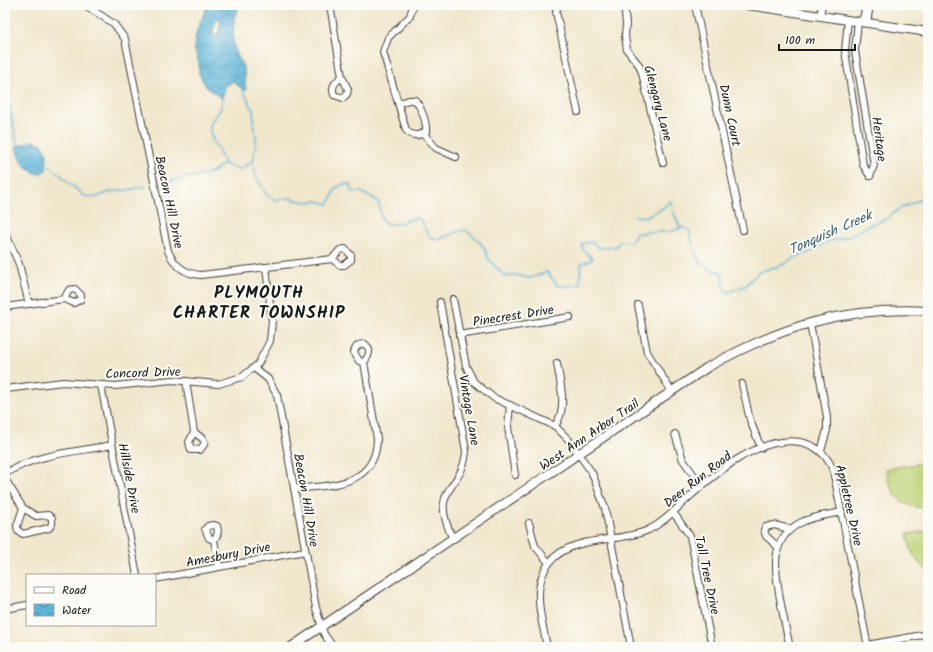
<svg xmlns="http://www.w3.org/2000/svg" width="933" height="652" viewBox="0 0 933 652" font-family="Kalam,sans-serif">
	<style>
		.grass { fill: #bdd377; stroke: #6c784a }
		.water { fill: url(#water-waves); stroke: #3b687a; fill-rule: evenodd }
		.lines { fill: none; stroke-linecap: round; stroke-linejoin: round }
		.stream { stroke: #5ab3d8; stroke-width: 1.5 }
		.street-casing { stroke: #3c3a36; stroke-width: 8 }
		.secondary-casing { stroke: #3c3a36; stroke-width: 10 }
		.street { stroke: #fff; stroke-width: 6 }
		.secondary { stroke: #fff; stroke-width: 8 }
		.labels { text-anchor: middle; stroke-width: 4; stroke-linejoin: round; paint-order: stroke }
		.street-label { font-size: 13px; fill: #1c1c1c; stroke: #fdfcf7 }
		.water-label { font-size: 14px; font-style: italic; fill: #386071; stroke: #fdfcf7 }
		.district-label { font-size: 17px; font-weight: bold; letter-spacing: 1px; fill: #1c1c1c; stroke: #fdfcf7 }
	</style>
	<defs>
		<pattern id="water-waves" width="16" height="10" patternUnits="userSpaceOnUse"><rect width="16" height="10" fill="#5ab3d8"/><path d="M0 5q4-4 8 0t8 0" fill="none" stroke="#4a91ae"/></pattern>
	</defs>
	<rect width="100%" height="100%" fill="#fdfcf7"/>
	<filter id="ink" filterUnits="userSpaceOnUse"><feTurbulence type="fractalNoise" baseFrequency=".025" numOctaves="2"/><feDisplacementMap in="SourceGraphic" scale="8" xChannelSelector="R" yChannelSelector="G"/><feConvolveMatrix kernelMatrix="1 2 1 2 8 2 1 2 1" color-interpolation-filters="sRGB"/></filter>
	<filter id="wash" filterUnits="userSpaceOnUse"><feTurbulence type="fractalNoise" baseFrequency=".012" numOctaves="4" result="noise"/><feDisplacementMap in="SourceGraphic" scale="16" xChannelSelector="R" yChannelSelector="G"/><feGaussianBlur stdDeviation="0.9" result="paint"/><feColorMatrix in="noise" values="0 0 0 0 0 0 0 0 0 0 0 0 0 0 0 0 0 1.4 0 .05"/><feComposite in="paint" operator="in"/></filter>
	<g filter="url(#wash)">
		<rect width="100%" height="100%" fill="#f0e7cc"/>
		<g class="grass">
			<path d="M 928,462 L 928,508 C 900,508 891,495 886,469 Z"/>
			<path d="M 928,531 L 928,571 C 915,562 910,550 907,534 Z"/>
		</g>
		<g class="water">
			<path d="M 208,5 L 240,5 L 234,18 L 233,39 L 235,51 L 244,69 L 246,90 L 243,90 L 233,81 L 226,86 L 222,98 L 207,88 L 199,74 L 199,63 L 194,48 L 197,29 ZM 217,20 L 221,20 L 218,36 L 212,35 L 215,23 Z"/>
			<path d="M 33,141 L 42,144 L 47,154 L 46,170 L 40,174 C 28,172 16,159 17,146 Z"/>
		</g>
		<g class="lines">
			<g class="stream">
				<polyline points="5,87 18,147"/>
				<path d="M 243,90 L 253,110 L 256,140 L 253,163 L 256,176 L 266,194 L 274,200 L 288,198 L 305,202 L 317,201 L 328,204 C 337,194 330,184 350,184 L 353,192 L 361,192 L 378,201 C 380,207 380,214 383,220 C 388,231 410,218 419,218 C 424,223 425,231 430,236 C 439,245 454,230 466,230 L 478,240 L 485,249 L 488,259 L 506,277 L 514,275 L 531,278 L 547,272 L 558,286 L 580,285 L 581,264 L 593,259 L 583,250 L 582,245 L 584,243 L 592,242 L 599,248 L 615,247 L 620,242 L 631,242 L 637,233 L 673,231 L 683,227 L 689,231 L 698,260 L 707,268 L 722,273 L 725,290 L 729,292 L 745,286 L 759,272 L 785,264 L 794,257 L 815,250 L 825,242 L 847,237 L 870,225 L 884,220 L 901,208 L 928,196"/>
				<path d="M 222,98 C 223,117 210,115 210,129 C 210,142 222,152 224,164"/>
				<polyline points="45,165 50,166 84,196 97,197 110,192 127,190 146,186"/>
				<polyline points="161,183 210,173 224,164 240,169 253,161"/>
				<path d="M 635,216 L 645,217 L 663,208 L 670,201 L 672,204 C 672,214 677,218 680,228"/>
			</g>
		</g>
	</g>
	<g filter="url(#ink)">
		<g class="lines">
			<g class="street-casing">
				<g id="street">
					<path d="M 85,5 L 114,24 L 125,39 L 168,251 C 174,265 185,274 201,275 L 332,259 L 340,265 L 344,265 L 351,260 L 351,255 L 345,249 L 340,250 L 332,259"/>
					<path d="M 330,5 L 342,77 L 348,89 L 347,94 L 343,98 L 334,95 C 331,86 335,82 342,77"/>
					<polyline points="558,5 556,12 578,112"/>
					<polyline points="624,5 626,24 625,36 627,50 639,65 642,73 663,163"/>
					<polyline points="695,5 743,230"/>
					<polyline points="820,16 822,5"/>
					<polyline points="848,20 845,51 863,165 870,176"/>
					<polyline points="858,21 855,51 874,165 870,176"/>
					<polyline points="862,22 865,10 868,9 869,5"/>
					<polyline points="867,23 869,11 868,9"/>
					<path d="M 399,103 L 409,100 L 415,100 C 421,107 427,122 426,132 C 419,136 412,137 406,130 L 383,52 L 388,38 L 410,16 L 413,5"/>
					<polyline points="423,133 436,148 456,157"/>
					<polyline points="5,232 19,264 29,304"/>
					<polyline points="453,299 466,366 474,382 494,398 555,426 569,440 592,473 605,508 631,647"/>
					<path d="M 440,302 L 466,451 C 463,492 427,486 453,539"/>
					<polyline points="638,305 647,352 672,392"/>
					<polyline points="5,307 64,299 74,303 81,299 81,295 75,289 69,290 64,299"/>
					<polyline points="810,323 827,417 827,430 821,451"/>
					<polyline points="459,335 570,317"/>
					<polyline points="254,368 268,379 277,395 316,608 324,634 333,647"/>
					<polyline points="186,381 194,432 203,439 205,443 200,450 191,450 189,442 194,432"/>
					<polyline points="742,384 750,420 761,448"/>
					<polyline points="101,385 137,575"/>
					<polyline points="5,389 63,382 115,386 172,380 218,384 242,377 258,364 270,341 272,321 266,267"/>
					<polyline points="510,405 508,427 515,475"/>
					<path d="M 555,426 C 568,408 560,383 557,363"/>
					<polyline points="675,434 683,460 702,486"/>
					<path d="M 5,474 C 36,453 77,452 112,445"/>
					<polyline points="5,479 23,508"/>
					<path d="M 294,489 C 330,485 376,487 377,439 L 364,362 C 369,356 372,350 365,344 C 358,344 356,346 354,352 L 359,361 L 364,362"/>
					<polygon points="23,508 36,516 48,515 52,518 52,524 49,528 23,534 18,531 17,526"/>
					<polyline points="673,512 690,536 712,647"/>
					<polyline points="529,523 535,546 549,563"/>
					<path d="M 213,525 L 217,526 C 219,532 218,536 214,540 L 209,538 L 205,529 L 208,526 Z"/>
					<polyline points="214,540 219,566"/>
					<polyline points="778,547 766,536 764,530 766,527 774,525 790,529"/>
					<polyline points="155,579 305,551"/>
					<polyline points="5,609 27,605"/>
					<polyline points="867,645 928,634"/>
					<path d="M 547,647 C 542,620 530,586 550,562 C 572,535 616,543 646,531 C 662,524 674,511 687,499 C 716,473 758,436 800,442 C 816,445 827,455 833,470 L 868,647"/>
					<path d="M 790,647 C 786,631 783,615 780,599 C 775,570 769,539 800,523 C 813,516 828,515 842,512"/>
				</g>
			</g>
			<g class="secondary-casing">
				<g id="secondary">
					<polyline points="747,5 928,32"/>
					<path d="M 291,647 L 708,367 C 780,327 844,306 928,311"/>
				</g>
			</g>
			<use href="#street" class="street"/>
			<use href="#secondary" class="secondary"/>
		</g>
	</g>
	<g class="labels">
		<g class="street-label">
			<text transform="translate(659 103) rotate(75)" y="5">Glengary Lane</text>
			<text transform="translate(731 115) rotate(78)" y="5">Dunn Court</text>
			<text transform="translate(880 139) rotate(82)" y="5">Heritage</text>
			<text transform="translate(170 202) rotate(78)" y="5">Beacon Hill Drive</text>
			<text transform="translate(513 315) rotate(-9)" y="5">Pinecrest Drive</text>
			<text transform="translate(143 372) rotate(-2)" y="5">Concord Drive</text>
			<text transform="translate(470 410) rotate(80)" y="5">Vintage Lane</text>
			<text transform="translate(589 434) rotate(-34)" y="5">West Ann Arbor Trail</text>
			<text transform="translate(130 478) rotate(79)" y="5">Hillside Drive</text>
			<text transform="translate(697 479) rotate(-38)" y="5">Deer Run Road</text>
			<text transform="translate(307 500) rotate(80)" y="5">Beacon Hill Drive</text>
			<text transform="translate(850 505) rotate(77)" y="5">Appletree Drive</text>
			<text transform="translate(228 554) rotate(-11)" y="5">Amesbury Drive</text>
			<text transform="translate(708 575) rotate(78)" y="5">Tall Tree Drive</text>
		</g>
		<g class="water-label">
			<text transform="translate(830 232) rotate(-24)" y="5">Tonquish Creek</text>
		</g>
		<g class="district-label">
			<text x="259" y="298">PLYMOUTH<tspan x="259" dy="20">CHARTER TOWNSHIP</tspan></text>
		</g>
	</g>
	<rect width="933" height="652" fill="none" stroke="#fdfcf7" stroke-width="20"/>
	<rect x="26" y="574" width="130" height="52" fill="#fdfcf7" stroke="#a3a29f"/>
	<rect x="34" y="587" width="20" height="6" fill="#ffffff" stroke="#a3a29f"/>
	<text x="62" y="594" font-size="12" fill="#1c1c1c">Road</text>
	<rect x="34" y="604" width="20" height="12" fill="url(#water-waves)" stroke="#a3a29f"/>
	<text x="62" y="614" font-size="12" fill="#1c1c1c">Water</text>
	<path d="M779 44v6h76v-6" fill="none" stroke="#1c1c1c" stroke-width="2"/>
	<text x="785" y="44" font-size="12" fill="#1c1c1c" stroke="#fdfcf7" stroke-width="3" paint-order="stroke">100 m</text>
</svg>
